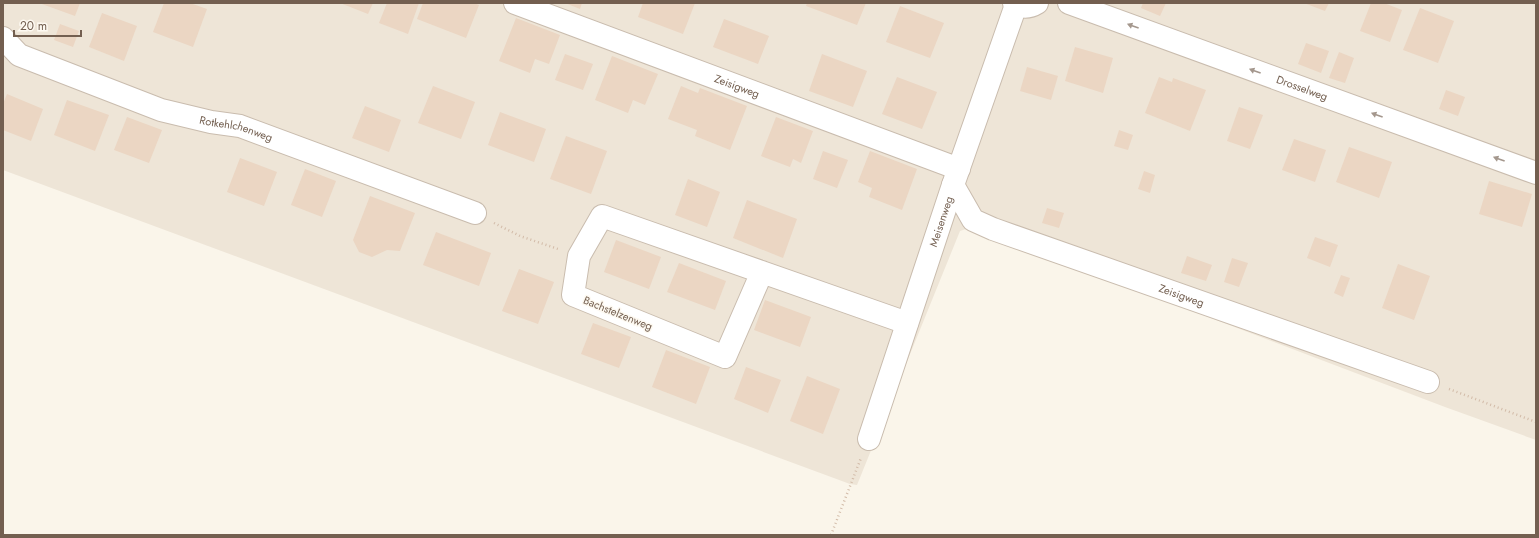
<svg xmlns="http://www.w3.org/2000/svg" width="1539" height="538" viewBox="0 0 1539 538" font-family="Jost,sans-serif">
	<style>
		.residential { fill: #eee5d7 }
		.building { fill: #ebd6c3 }
		.lines { fill: none; stroke-linecap: round; stroke-linejoin: round }
		.street-casing { stroke: #c9bcae; stroke-width: 24 }
		.path { stroke: #d2bba8; stroke-width: 2.5; stroke-dasharray: 1 3; stroke-linecap: butt }
		.street { stroke: #fff; stroke-width: 22 }
		.oneway { fill: #a4978d }
		.labels { text-anchor: middle; stroke-width: 3; stroke-linejoin: round; paint-order: stroke }
		.street-label { font-size: 11px; fill: #735f50; stroke: #fdf9f1 }
	</style>
	<rect width="100%" height="100%" fill="#faf5ea"/>
	<polygon class="residential" points="3,3 1536,3 1536,440 1445,407 972,227 960,231 857,485 850,484 3,170"/>
	<g class="building">
		<polygon points="39,3 80,3 75,16"/>
		<polygon points="164,3 190,3 207,9 193,47 153,32"/>
		<polygon points="340,3 373,3 368,14"/>
		<polygon points="387,3 419,3 408,34 379,23"/>
		<polygon points="423,3 474,3 479,5 466,38 417,19"/>
		<polygon points="565,3 582,3 580,9"/>
		<polygon points="643,3 695,3 683,34 638,17"/>
		<polygon points="807,3 866,3 857,25 806,6"/>
		<polygon points="1143,3 1166,3 1160,16 1141,8"/>
		<polygon points="1304,3 1329,3 1325,11"/>
		<polygon points="1371,3 1384,3 1402,10 1390,42 1360,31"/>
		<polygon points="900,6 944,23 930,58 886,42"/>
		<polygon points="1420,8 1454,21 1438,63 1403,50"/>
		<polygon points="102,13 137,26 124,61 89,47"/>
		<polygon points="516,18 560,35 549,64 535,59 530,73 499,61"/>
		<polygon points="724,19 769,36 758,64 713,47"/>
		<polygon points="60,24 79,31 73,47 54,40"/>
		<polygon points="1306,43 1329,51 1321,73 1298,64"/>
		<polygon points="1075,47 1113,58 1103,93 1065,81"/>
		<polygon points="1339,52 1354,58 1345,83 1329,78"/>
		<polygon points="565,54 593,64 583,90 555,80"/>
		<polygon points="822,54 867,71 853,107 809,91"/>
		<polygon points="612,56 658,74 645,105 633,100 628,113 595,100"/>
		<polygon points="1027,67 1058,76 1051,100 1020,91"/>
		<polygon points="897,77 937,92 922,129 882,114"/>
		<polygon points="1159,77 1172,82 1173,78 1206,90 1190,131 1145,113"/>
		<polygon points="433,86 475,102 461,139 418,123"/>
		<polygon points="681,86 698,93 700,88 747,106 730,150 695,136 697,130 668,119"/>
		<polygon points="1446,90 1465,97 1458,116 1439,109"/>
		<polygon points="7,94 43,109 31,141 3,130 3,104"/>
		<polygon points="67,100 109,115 95,151 54,135"/>
		<polygon points="365,106 401,120 389,152 352,138"/>
		<polygon points="1239,107 1263,115 1250,149 1227,141"/>
		<polygon points="500,112 546,129 534,162 488,145"/>
		<polygon points="127,117 162,130 149,163 114,150"/>
		<polygon points="776,117 813,131 801,163 793,159 790,167 761,156"/>
		<polygon points="1119,130 1133,135 1128,150 1114,146"/>
		<polygon points="566,136 607,151 591,194 550,179"/>
		<polygon points="1294,139 1326,150 1315,182 1282,170"/>
		<polygon points="1349,147 1392,162 1379,198 1336,182"/>
		<polygon points="823,151 848,160 837,188 813,179"/>
		<polygon points="870,151 917,169 902,210 869,197 872,188 858,182"/>
		<polygon points="240,158 277,172 264,206 227,192"/>
		<polygon points="305,169 336,181 322,217 291,205"/>
		<polygon points="1144,171 1155,175 1150,193 1138,189"/>
		<polygon points="688,179 720,192 707,227 675,215"/>
		<polygon points="1489,181 1532,194 1522,227 1479,214"/>
		<polygon points="370,196 415,213 400,251 387,250 372,257 359,252 353,240"/>
		<polygon points="747,200 797,219 783,258 733,238"/>
		<polygon points="1047,208 1064,213 1059,228 1042,223"/>
		<polygon points="436,232 491,253 479,286 423,265"/>
		<polygon points="1315,237 1338,245 1330,267 1307,258"/>
		<polygon points="616,240 661,257 649,289 604,272"/>
		<polygon points="1187,256 1212,265 1206,281 1181,273"/>
		<polygon points="1232,258 1248,263 1239,287 1224,282"/>
		<polygon points="679,263 726,281 715,310 667,292"/>
		<polygon points="1398,264 1430,276 1414,320 1382,308"/>
		<polygon points="519,269 554,282 538,324 502,311"/>
		<polygon points="1341,275 1350,278 1343,297 1334,293"/>
		<polygon points="765,300 811,317 800,347 754,330"/>
		<polygon points="593,323 631,337 619,368 581,354"/>
		<polygon points="666,350 710,367 696,404 652,387"/>
		<polygon points="746,367 781,380 768,413 734,399"/>
		<polygon points="807,376 840,389 823,434 790,421"/>
	</g>
	<g class="lines">
		<g class="street-casing">
			<g id="street">
				<path id="s1" d="M 515,3 L 959,169"/>
				<path d="M 1014,3 C 1021,8 1029,8 1037,3"/>
				<path id="s2" d="M 1069,3 L 1536,173"/>
				<path id="s3" d="M 3,38 L 19,55 L 161,110 L 211,122 L 240,126 L 475,213"/>
				<path id="s4" d="M 953,185 L 973,220 L 993,229 L 1428,382"/>
				<polyline points="762,272 725,357 573,295 579,256 602,216 907,323"/>
				<path id="s5" d="M 869,439 L 953,185 L 1016,5"/>
			</g>
		</g>
		<g class="path">
			<polyline points="494,223 520,236 558,249"/>
			<polyline points="1449,389 1536,422"/>
			<polyline points="831,535 861,458"/>
		</g>
		<use href="#street" class="street"/>
	</g>
	<defs><path id="oneway-solid" d="M-6-.8H1V-3.2L6.5 0L1 3.2V.8H-6Z"/></defs>
	<g class="oneway">
		<use href="#oneway-solid" transform="translate(1133 26) rotate(-160)"/>
		<use href="#oneway-solid" transform="translate(1255 71) rotate(-160)"/>
		<use href="#oneway-solid" transform="translate(1377 115) rotate(-160)"/>
		<use href="#oneway-solid" transform="translate(1499 159) rotate(-160)"/>
	</g>
	<g class="labels">
		<g class="street-label">
			<text dy="4" stroke="none"><textPath href="#s1" startOffset="237">Zeisigweg</textPath></text>
			<text dy="4" stroke="none"><textPath href="#s2" startOffset="248">Drosselweg</textPath></text>
			<text dy="4" stroke="none"><textPath href="#s3" startOffset="253">Rotkehlchenweg</textPath></text>
			<text dy="4" stroke="none"><textPath href="#s5" startOffset="229">Meisenweg</textPath></text>
			<text dy="4" stroke="none"><textPath href="#s4" startOffset="262">Zeisigweg</textPath></text>
			<text transform="translate(618 313) rotate(22)" y="4">Bachstelzenweg</text>
		</g>
	</g>
	<rect width="1539" height="538" fill="none" stroke="#735f50" stroke-width="8"/>
	<path d="M14 30v6h67v-6" fill="none" stroke="#735f50" stroke-width="2"/>
	<text x="20" y="30" font-size="12" fill="#735f50" stroke="#fdf9f1" stroke-width="3" paint-order="stroke">20 m</text>
</svg>
